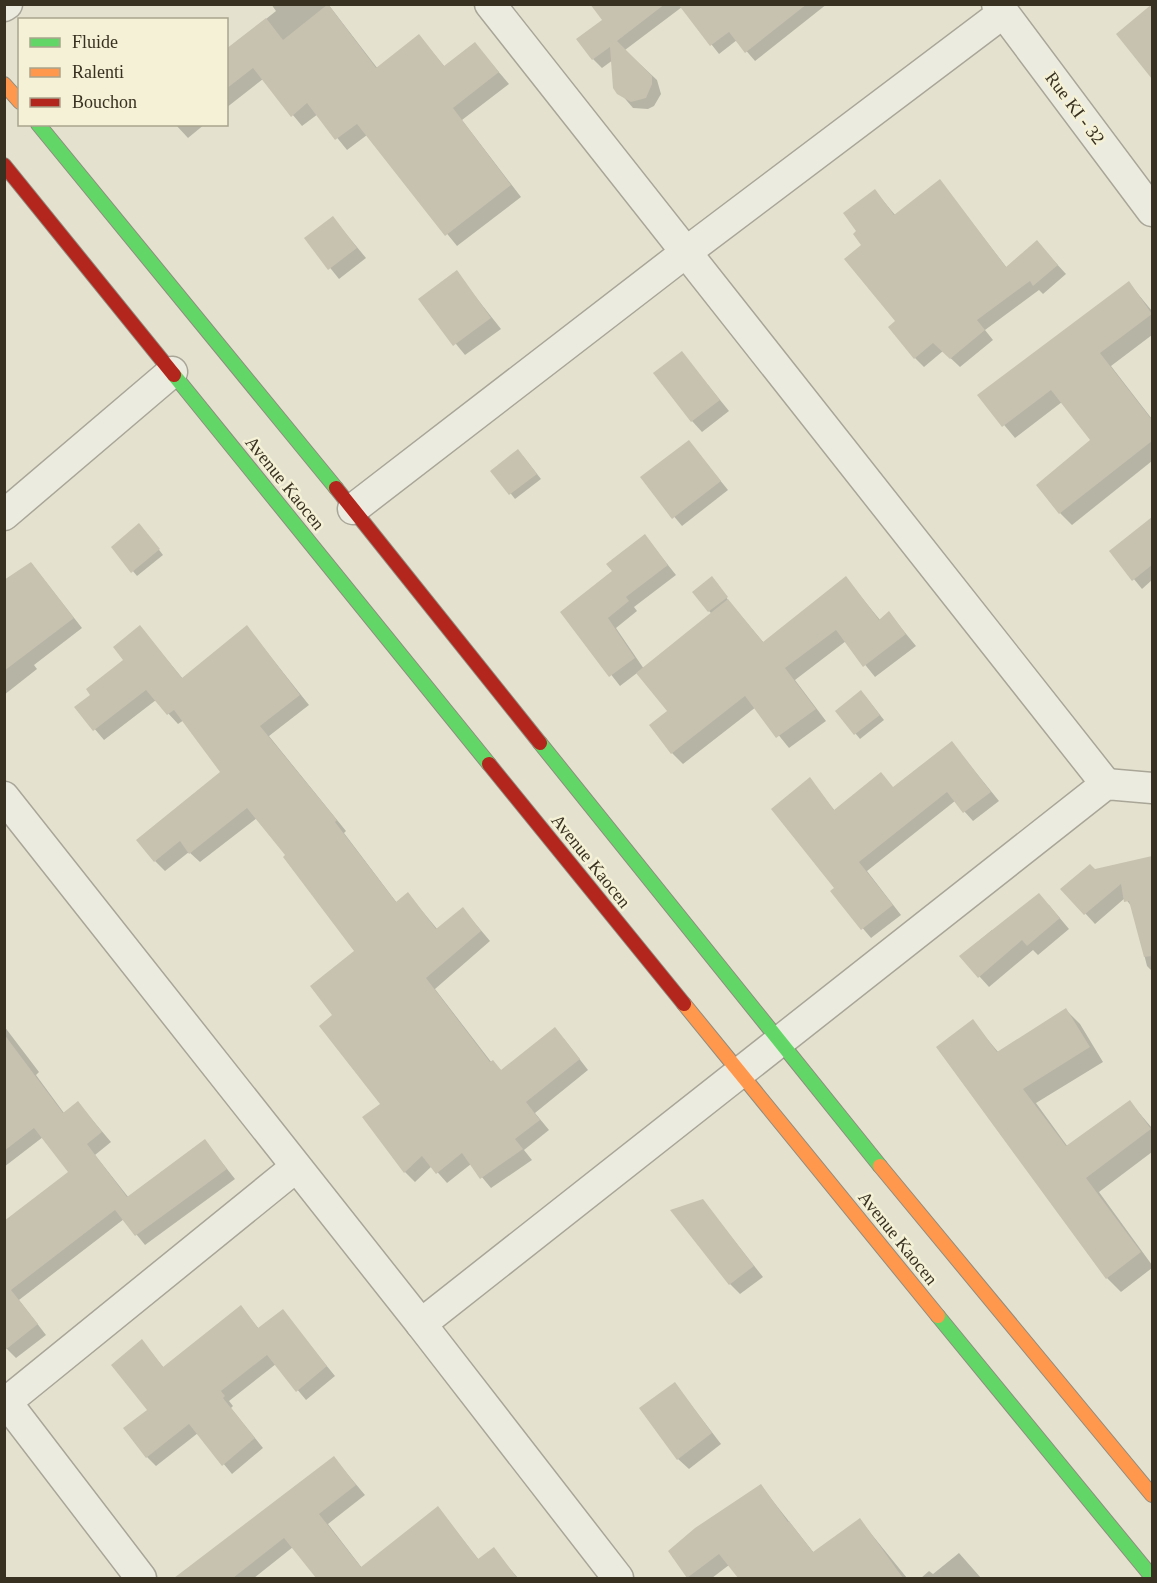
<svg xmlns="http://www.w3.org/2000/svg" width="1157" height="1583" viewBox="0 0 1157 1583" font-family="'Times New Roman',serif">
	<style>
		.shadow { fill: #0003 }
		.building { fill: #c7c1b0 }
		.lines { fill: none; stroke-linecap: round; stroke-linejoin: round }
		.street-casing { stroke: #a9a698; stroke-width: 33 }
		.fast-casing { stroke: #8f8c7f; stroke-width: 16 }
		.slow-casing { stroke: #8f8c7f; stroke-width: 16 }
		.jam-casing { stroke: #8f8c7f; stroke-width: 16 }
		.street { stroke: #ecebe0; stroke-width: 30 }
		.fast { stroke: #63d668; stroke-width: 14 }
		.slow { stroke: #ff974d; stroke-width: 14 }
		.jam { stroke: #b3261e; stroke-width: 14 }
		.labels { text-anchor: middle; stroke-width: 5; stroke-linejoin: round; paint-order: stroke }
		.street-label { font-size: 18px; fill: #383020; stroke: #f4f1d6 }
	</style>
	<rect width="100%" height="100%" fill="#e4e2cf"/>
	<g class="shadow">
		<polygon points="271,4 328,4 378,69 419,36 445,67 475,44 509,84 462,120 521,197 457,246 367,135 347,150 318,114 302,126 263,79 226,108 226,51 276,11"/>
		<polygon points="603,4 827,4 755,61 737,40 719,54 682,7 625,50 657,80 661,94 654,106 648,109 633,108 615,87 613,60 602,68 593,59 605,21"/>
		<polygon points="1152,6 1152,68 1149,70 1118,34"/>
		<polygon points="175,124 205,124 188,138"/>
		<polygon points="940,181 1007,268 1045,251 1066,274 1043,294 1039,290 985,330 993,340 960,367 943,351 924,367 915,358 863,245 875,191 896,216"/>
		<polygon points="333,218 366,258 339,279 307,239"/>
		<polygon points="456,272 501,329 465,355 420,300"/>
		<polygon points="1129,283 1152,311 1152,335 1111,366 1152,419 1152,461 1072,525 1060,513 1092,441 1062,402 1015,438 979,395"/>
		<polygon points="682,353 729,411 702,432 692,421"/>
		<polygon points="689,442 728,490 682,526 642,478"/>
		<polygon points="523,456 541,479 515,499 493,471"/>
		<polygon points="1152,519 1152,580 1142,589 1111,551"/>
		<polygon points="144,530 163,555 137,576 113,547"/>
		<polygon points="645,536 676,575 634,607 637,611 616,628 644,669 712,614 709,611 717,583 730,603 764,643 846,578 880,620 889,613 916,646 875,677 846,641 795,680 826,721 789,748 756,707 683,764 672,753 669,712 637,673 620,686 562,612 614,571"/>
		<polygon points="31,563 82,628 34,665 37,669 4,695 4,628"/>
		<polygon points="140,627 183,679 247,627 309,705 269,736 346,831 344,833 397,903 408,894 438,930 463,909 490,941 435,989 492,1063 502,1071 564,1039 588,1070 535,1113 549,1130 524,1150 532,1160 491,1188 471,1164 447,1183 432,1166 415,1182 405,1172 382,1104 334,1015 356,952 287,856 257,818 200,862 189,852 165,871 155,861 222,772 184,720 178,724 156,700 104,740 76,707 93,695 125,660"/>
		<polygon points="866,697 884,720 860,739 837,711"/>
		<polygon points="952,743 999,801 973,821 955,801 867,871 901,915 871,938 832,892 836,889 810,780 835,811 894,788"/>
		<polygon points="1152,857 1152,971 1147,966 1132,907 1125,898 1095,924 1063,889 1095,870"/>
		<polygon points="1049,905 1069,929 1038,955 1033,950 989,987 961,956 992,930 994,933"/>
		<polygon points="1066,1010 1080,1024 1103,1062 1036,1103 1068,1147 1130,1102 1152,1128 1152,1152 1099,1192 1152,1265 1152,1268 1121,1292 1107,1278 972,1021 999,1053"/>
		<polygon points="4,1026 39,1072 36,1075 64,1113 78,1103 111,1142 95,1155 129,1198 205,1141 235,1179 145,1245 124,1219 19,1300 46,1335 16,1358 7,1349 4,1223 70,1172 43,1137 4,1167"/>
		<polygon points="703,1201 763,1277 740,1294 730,1284"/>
		<polygon points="241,1307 259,1329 282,1311 335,1376 306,1400 276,1364 229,1401 233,1406 231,1408 263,1448 232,1474 198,1433 156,1466 147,1457 149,1411 142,1341 164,1368"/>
		<polygon points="675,1384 721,1444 689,1469 678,1459"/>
		<polygon points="334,1458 365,1495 328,1524 362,1568 438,1508 479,1560 493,1549 518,1578 317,1578 293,1547 254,1578 194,1578 188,1570"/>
		<polygon points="761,1486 814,1553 860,1520 907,1578 739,1578 729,1565 712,1578 688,1578 670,1551"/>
		<polygon points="959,1553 981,1578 921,1578 929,1571 933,1574"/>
	</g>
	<g class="building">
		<polygon points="328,4 376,68 419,34 444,66 475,42 499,72 453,108 511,185 445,236 357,124 335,140 307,103 291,117 253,68 226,89 226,49 266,18 283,40"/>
		<polygon points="590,4 665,4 617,41 652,76 652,84 646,98 631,102 617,94 613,88 610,47 592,60 576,39 602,20"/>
		<polygon points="678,4 807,4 745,53 729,32 710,46"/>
		<polygon points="1152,4 1152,79 1116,34"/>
		<polygon points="940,179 1006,267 1037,240 1058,265 1033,286 1030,281 977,320 985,330 950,359 933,343 914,359 888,327 895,321 844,259 861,245 853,234 856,231 843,213 875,189 894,215"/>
		<polygon points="333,216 357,248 328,270 304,238"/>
		<polygon points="457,270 491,318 453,346 418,299"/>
		<polygon points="1129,281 1152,314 1100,353 1152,420 1152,441 1059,514 1036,485 1090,440 1051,390 1002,427 977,395"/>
		<polygon points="682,351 720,400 691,422 653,373"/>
		<polygon points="689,440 721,481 672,519 640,477"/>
		<polygon points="518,449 537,474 509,495 490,471"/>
		<polygon points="1152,517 1152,565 1132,581 1109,551"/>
		<polygon points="139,523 160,549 131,573 111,547"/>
		<polygon points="645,534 668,565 626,597 629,601 608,618 635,658 609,677 560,612 612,571 606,564"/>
		<polygon points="31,562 74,618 4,671 4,580"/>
		<polygon points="712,576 728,597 708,612 692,592"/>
		<polygon points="846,576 879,620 889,611 906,634 863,667 836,630 785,668 816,709 776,738 745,696 671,754 649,725 667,711 636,673 728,599 763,642"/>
		<polygon points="140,625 182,678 247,625 300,695 260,726 337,820 335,822 396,902 408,892 436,929 463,907 481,931 426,978 490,1062 493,1060 501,1070 555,1027 580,1059 526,1102 540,1120 515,1139 523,1149 480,1179 462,1153 436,1174 422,1156 404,1173 362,1117 380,1104 319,1026 332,1015 310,986 354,951 283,857 285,855 247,808 189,854 180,841 154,862 136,840 220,772 174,710 167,715 146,690 93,731 74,707 90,695 86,689 123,660 113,647"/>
		<polygon points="861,690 880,715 854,735 835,711"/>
		<polygon points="952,741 991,792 963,813 947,792 859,862 893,905 861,930 830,891 834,888 771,809 810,777 834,810 881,772 893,787"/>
		<polygon points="1152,856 1152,956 1144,957 1129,901 1124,902 1121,884 1084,915 1060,889 1090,864 1095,869"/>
		<polygon points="1039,893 1060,918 1027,946 1022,940 978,978 959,956"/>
		<polygon points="1066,1008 1090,1047 1023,1089 1066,1146 1130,1100 1151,1129 1086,1178 1141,1252 1106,1279 936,1047 973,1019 997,1052"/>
		<polygon points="4,1034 63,1113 78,1101 102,1132 87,1144 127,1197 205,1139 227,1169 135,1236 115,1210 11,1290 38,1324 4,1351 4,1221 68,1172 34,1128 4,1151"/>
		<polygon points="703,1199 754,1266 729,1285 670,1210"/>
		<polygon points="241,1305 258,1328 283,1309 327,1366 296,1392 267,1355 221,1391 225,1396 223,1398 255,1438 222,1466 189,1424 146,1458 123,1428 147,1410 111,1365 142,1339 163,1367"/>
		<polygon points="675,1382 712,1433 677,1460 639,1408"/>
		<polygon points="334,1456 356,1485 319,1514 361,1567 438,1506 478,1559 494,1547 517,1578 316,1578 284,1538 233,1578 174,1578"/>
		<polygon points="761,1484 788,1522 789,1521 813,1552 860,1518 903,1578 738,1578 719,1554 687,1578 668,1551 695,1528"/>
	</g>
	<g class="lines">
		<g class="street-casing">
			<g id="street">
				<polyline points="490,4 1106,784"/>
				<polyline points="997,4 1152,211"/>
				<polyline points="4,6 7,4"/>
				<polyline points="353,509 685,253 1003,13"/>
				<polyline points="4,515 172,372"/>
				<polyline points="4,797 421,1324"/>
				<polyline points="4,1399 141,1578"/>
				<polyline points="4,1404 296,1167"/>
				<polyline points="618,1578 421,1324 1106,784 1152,788"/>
			</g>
		</g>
		<g class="fast-casing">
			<g id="fast">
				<polyline points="38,124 336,488"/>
				<polyline points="174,375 489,764"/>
				<polyline points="540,743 880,1166"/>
				<polyline points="938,1316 1152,1577"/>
			</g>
		</g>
		<g class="slow-casing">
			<g id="slow">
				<polyline points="4,84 20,102"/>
				<polyline points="684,1004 938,1316"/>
				<polyline points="880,1166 1152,1495"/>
			</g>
		</g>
		<g class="jam-casing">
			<g id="jam">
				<polyline points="4,165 174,375"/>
				<polyline points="336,488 540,743"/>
				<polyline points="489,764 684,1004"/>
			</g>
		</g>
		<use href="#street" class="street"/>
		<use href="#fast" class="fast"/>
		<use href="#slow" class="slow"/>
		<use href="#jam" class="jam"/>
	</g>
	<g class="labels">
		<g class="street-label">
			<text transform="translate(1075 108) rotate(53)" y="6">Rue KI - 32</text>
			<text transform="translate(285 483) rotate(51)" y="6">Avenue Kaocen</text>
			<text transform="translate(591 861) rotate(51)" y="6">Avenue Kaocen</text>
			<text transform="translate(898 1238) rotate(51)" y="6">Avenue Kaocen</text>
		</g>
	</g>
	<rect width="1157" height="1583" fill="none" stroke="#383020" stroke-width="12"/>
	<rect x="18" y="18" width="210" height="108" fill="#f4f1d6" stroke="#a9a48d" stroke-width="1.5"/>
	<rect x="30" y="38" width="30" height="9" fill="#63d668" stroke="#a9a48d" stroke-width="1.5"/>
	<text x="72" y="48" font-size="18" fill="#383020">Fluide</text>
	<rect x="30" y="68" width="30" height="9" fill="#ff974d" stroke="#a9a48d" stroke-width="1.5"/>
	<text x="72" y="78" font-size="18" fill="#383020">Ralenti</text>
	<rect x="30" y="98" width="30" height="9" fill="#b3261e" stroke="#a9a48d" stroke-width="1.5"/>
	<text x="72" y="108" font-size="18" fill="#383020">Bouchon</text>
</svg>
